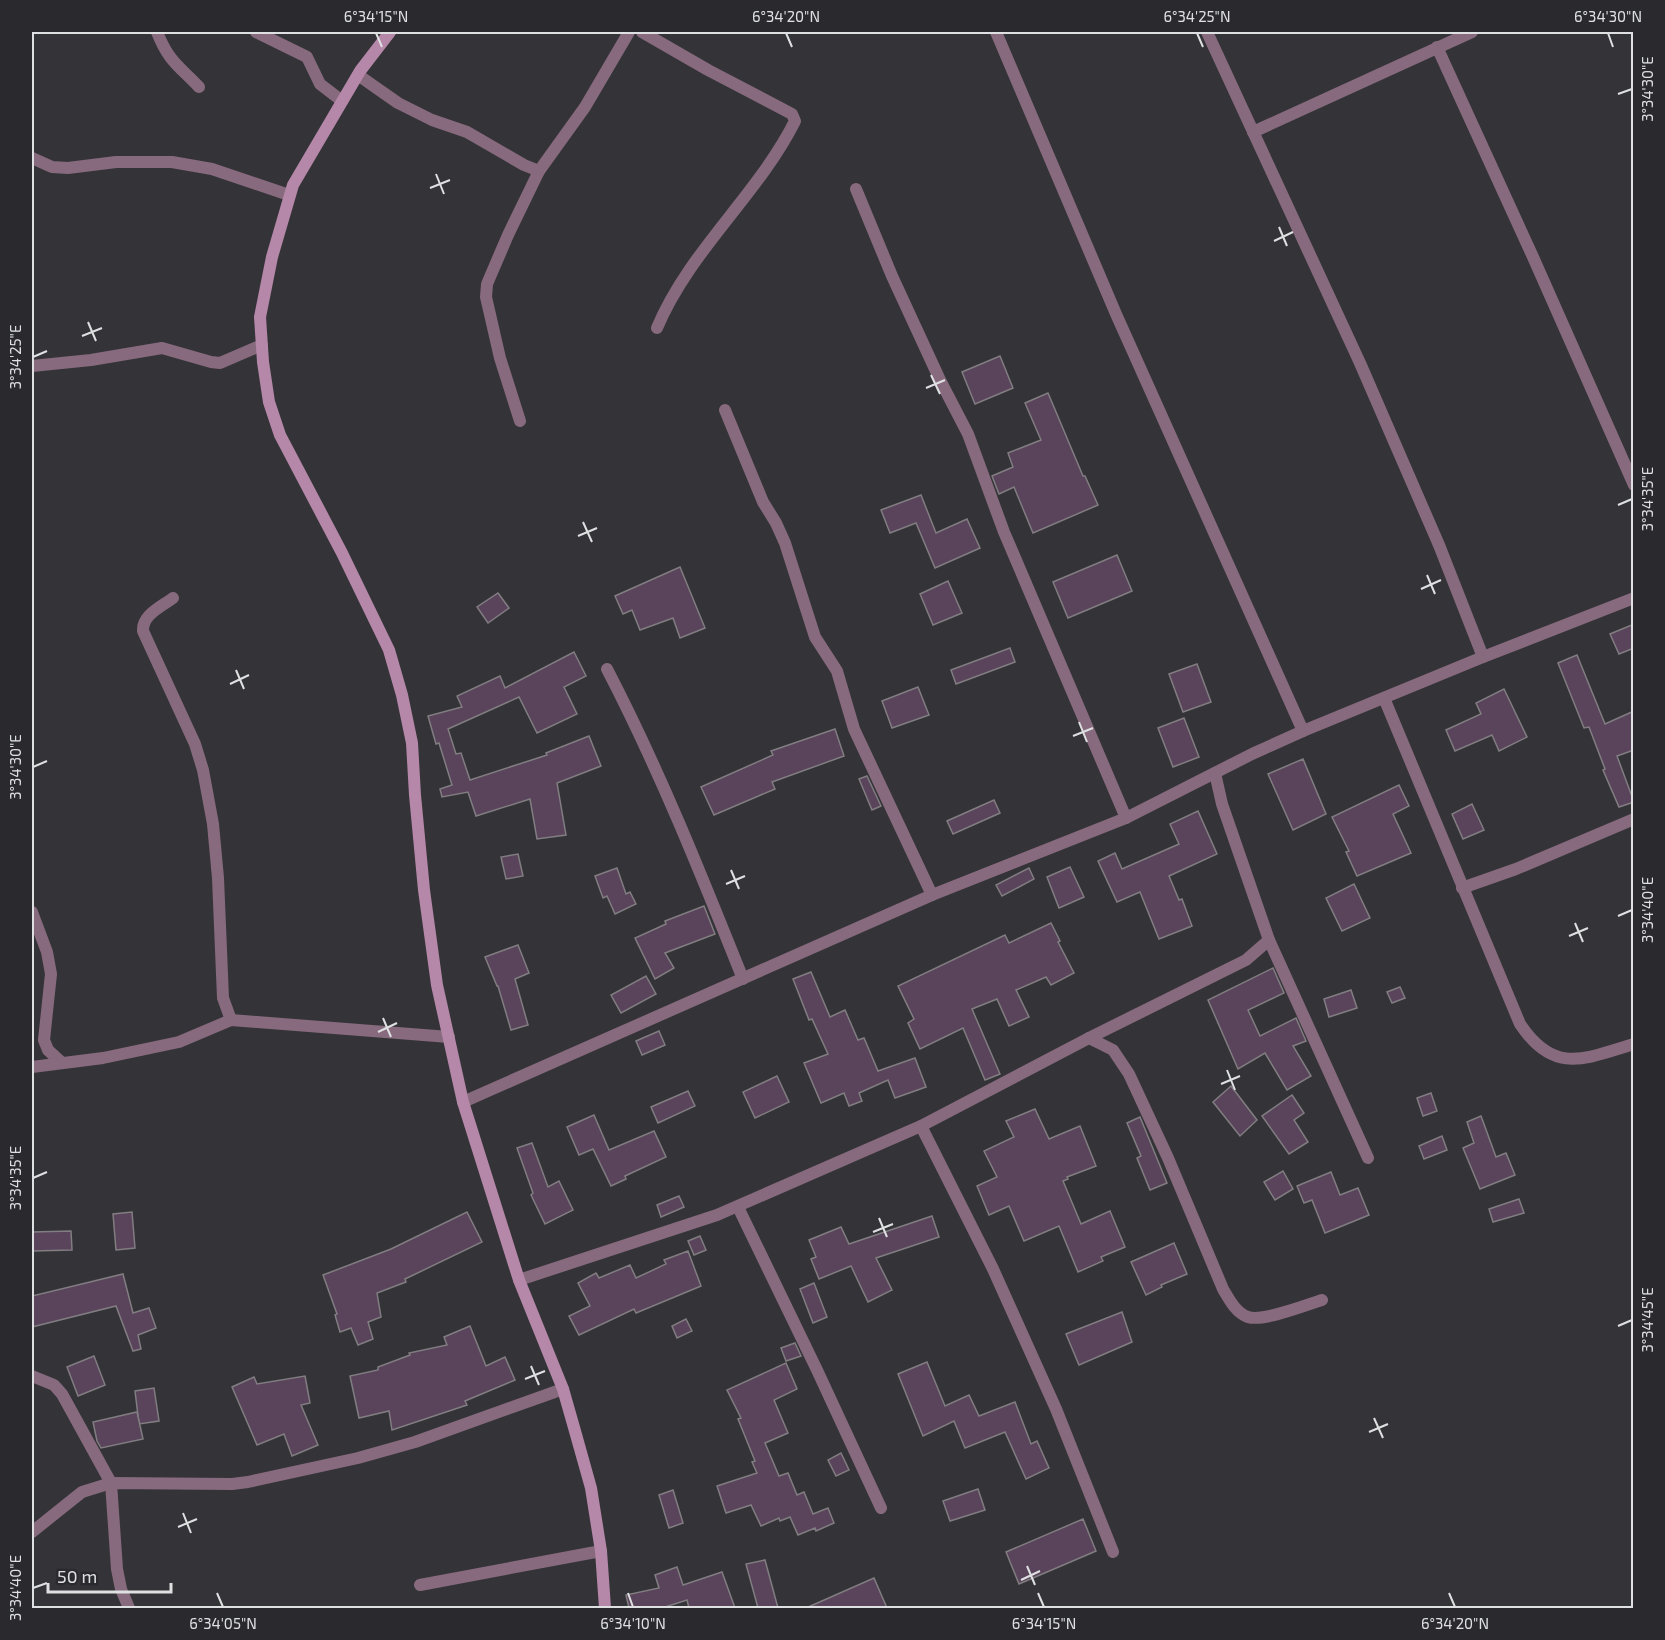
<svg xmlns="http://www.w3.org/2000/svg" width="1665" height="1640" viewBox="0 0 1665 1640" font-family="'Exo 2',sans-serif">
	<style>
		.building { fill: #59445b; stroke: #817d81; stroke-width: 1.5 }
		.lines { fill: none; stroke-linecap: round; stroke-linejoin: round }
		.street { stroke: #876a7e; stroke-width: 12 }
		.secondary { stroke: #b587a8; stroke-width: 12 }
		.ticks { fill: none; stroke: #dfe0e2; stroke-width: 2 }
		.neatline { fill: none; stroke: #dfe0e2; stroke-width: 2 }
		.ticks-label { font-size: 15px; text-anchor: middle; fill: #dfe0e2 }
	</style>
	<rect width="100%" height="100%" fill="#343438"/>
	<g class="building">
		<polygon points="1000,356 1013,388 975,404 962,372"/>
		<polygon points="1048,393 1083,476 1085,476 1098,505 1033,533 1014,487 999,494 992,476 1013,467 1008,453 1041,440 1025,403"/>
		<polygon points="921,495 936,533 967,519 980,548 935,568 916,523 890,533 881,510"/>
		<polygon points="1117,555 1132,591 1068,618 1053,582"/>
		<polygon points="680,567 705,628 680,638 673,618 640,630 632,610 623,614 615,596"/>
		<polygon points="948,581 962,613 933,625 920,594"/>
		<polygon points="498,593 509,608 488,623 477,607"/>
		<polygon points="1634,624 1634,648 1619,654 1610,634"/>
		<polygon points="1010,648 1015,662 956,684 951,670"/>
		<polygon points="574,652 586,676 564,687 577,714 537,733 519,697 448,729 456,754 461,753 470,780 547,755 546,753 589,736 601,766 557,783 566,835 537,839 530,799 476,816 468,792 442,797 440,789 452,785 439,743 436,744 428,716 462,707 457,696 500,676 505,688"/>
		<polygon points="1577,655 1605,724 1634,711 1634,750 1617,756 1634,802 1619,807 1603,770 1605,769 1589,727 1584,728 1558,663"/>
		<polygon points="1197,664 1211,702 1183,712 1169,674"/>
		<polygon points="918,687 929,715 892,728 882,701"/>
		<polygon points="1504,689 1527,737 1499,751 1492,735 1455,751 1446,730 1481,714 1476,703"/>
		<polygon points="1184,718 1199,757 1173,767 1158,728"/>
		<polygon points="835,729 844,756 772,782 775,789 714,815 701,787 773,755 771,751"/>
		<polygon points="1303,759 1326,814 1293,830 1268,774"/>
		<polygon points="867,776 881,806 872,810 859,779"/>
		<polygon points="1399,785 1409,806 1393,814 1411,853 1357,876 1346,852 1349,851 1332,817"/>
		<polygon points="994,800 1000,813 953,834 947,821"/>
		<polygon points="1472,804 1484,830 1463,839 1452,814"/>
		<polygon points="1198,811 1217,854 1169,876 1179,900 1182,899 1192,926 1159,939 1140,892 1117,902 1098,861 1115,853 1122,869 1179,844 1170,824"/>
		<polygon points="518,854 523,876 506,879 501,857"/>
		<polygon points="1070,867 1084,897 1059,908 1047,877"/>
		<polygon points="617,868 626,894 630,892 636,904 615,914 607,896 603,898 595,876"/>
		<polygon points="1029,868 1034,879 1002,896 996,885"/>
		<polygon points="1354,884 1370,918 1342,931 1326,898"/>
		<polygon points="704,906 715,934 665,953 674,968 655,979 635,938 666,924 665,921"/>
		<polygon points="1051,923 1060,941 1058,942 1074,973 1051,985 1046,977 1016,990 1029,1017 1009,1026 997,999 972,1009 1000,1074 985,1080 963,1028 920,1049 908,1023 914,1019 898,986 1005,935 1009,943"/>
		<polygon points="518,945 529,973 515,979 528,1025 511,1030 498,986 497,986 485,957"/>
		<polygon points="1273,968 1284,993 1248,1010 1260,1036 1296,1018 1306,1041 1293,1046 1311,1076 1287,1090 1265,1053 1238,1069 1208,1000"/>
		<polygon points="811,972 830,1017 845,1010 858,1040 864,1038 878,1071 915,1058 926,1087 895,1098 888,1080 859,1093 862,1101 849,1106 844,1093 821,1103 804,1063 828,1054 812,1019 809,1020 793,979"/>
		<polygon points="646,976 656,994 621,1013 611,995"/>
		<polygon points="1400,987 1405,998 1392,1003 1387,992"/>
		<polygon points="1351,990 1357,1008 1329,1017 1324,999"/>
		<polygon points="659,1031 665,1045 642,1055 636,1041"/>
		<polygon points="777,1076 789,1102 755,1118 743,1092"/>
		<polygon points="1231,1086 1257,1120 1240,1136 1213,1102"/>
		<polygon points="688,1091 695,1106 658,1123 651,1107"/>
		<polygon points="1431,1093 1437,1111 1423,1116 1417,1098"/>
		<polygon points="1292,1095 1304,1113 1294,1120 1308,1142 1289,1154 1262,1116"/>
		<polygon points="1035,1109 1049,1139 1080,1126 1096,1166 1067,1177 1068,1179 1063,1181 1081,1224 1110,1211 1125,1247 1101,1257 1103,1261 1078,1272 1059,1226 1024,1241 1009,1206 989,1215 977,1186 997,1177 984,1151 1014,1137 1006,1121"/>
		<polygon points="594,1115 609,1150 654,1131 666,1157 625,1176 626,1179 611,1186 593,1149 579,1155 567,1127"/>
		<polygon points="1481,1116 1496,1157 1506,1153 1515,1175 1480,1189 1463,1148 1474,1143 1467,1122"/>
		<polygon points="1140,1117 1167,1183 1150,1190 1137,1158 1141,1156 1127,1123"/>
		<polygon points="1442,1136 1447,1150 1424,1159 1419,1146"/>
		<polygon points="532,1143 548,1187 559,1181 573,1210 545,1224 531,1195 533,1193 517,1148"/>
		<polygon points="1283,1171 1293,1189 1275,1200 1264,1182"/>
		<polygon points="1331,1172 1340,1195 1358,1188 1369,1215 1325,1233 1312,1200 1304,1203 1297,1186"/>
		<polygon points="679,1196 684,1207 661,1217 657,1205"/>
		<polygon points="1519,1199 1524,1213 1493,1222 1489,1209"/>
		<polygon points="132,1212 135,1248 116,1250 113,1214"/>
		<polygon points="467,1212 482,1242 405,1279 406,1282 377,1293 381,1317 368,1322 373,1339 358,1345 351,1328 340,1332 335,1315 337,1314 323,1275 391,1249"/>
		<polygon points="932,1216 939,1237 876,1258 892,1290 868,1302 851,1266 819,1279 811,1259 816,1257 809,1240 841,1227 849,1244"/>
		<polygon points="71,1231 72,1250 32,1251 32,1232"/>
		<polygon points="700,1236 706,1250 694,1255 688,1241"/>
		<polygon points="1174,1243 1187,1274 1161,1285 1162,1287 1146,1295 1131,1262"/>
		<polygon points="688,1251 701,1286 636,1313 634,1309 579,1335 569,1316 590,1306 578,1283 596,1273 599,1278 630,1265 636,1278 666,1264 664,1260"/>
		<polygon points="123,1274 133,1313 149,1308 156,1328 138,1335 141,1349 133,1351 116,1306 32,1327 32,1296"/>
		<polygon points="814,1283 827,1317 813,1323 800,1289"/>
		<polygon points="1122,1312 1132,1342 1079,1365 1066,1334"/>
		<polygon points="686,1319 692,1331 677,1338 672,1326"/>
		<polygon points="470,1326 486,1366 505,1357 515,1380 465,1401 467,1405 392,1430 389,1411 359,1418 350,1376 378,1370 378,1367 410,1355 409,1353 447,1345 444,1337"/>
		<polygon points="795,1343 801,1356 786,1361 781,1348"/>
		<polygon points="94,1356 105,1385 78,1396 67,1367"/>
		<polygon points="927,1362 945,1406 969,1395 979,1416 1015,1402 1031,1444 1037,1441 1049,1468 1026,1479 1005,1432 965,1448 954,1421 923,1436 898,1374"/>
		<polygon points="786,1363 797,1389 774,1400 788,1433 765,1443 779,1476 788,1473 797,1495 804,1492 813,1514 828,1508 834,1523 816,1531 815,1528 798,1535 790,1517 780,1521 779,1518 761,1526 751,1505 726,1513 717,1486 757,1473 752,1462 755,1461 738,1419 741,1418 727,1390"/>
		<polygon points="305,1376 310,1403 301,1405 318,1445 292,1456 284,1434 257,1445 232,1387 254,1377 257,1384"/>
		<polygon points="154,1388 159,1421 139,1424 135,1391"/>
		<polygon points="137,1412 143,1439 101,1448 97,1441 93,1422"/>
		<polygon points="841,1453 849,1470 836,1476 828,1460"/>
		<polygon points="978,1489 985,1510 950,1521 943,1501"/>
		<polygon points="673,1490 683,1523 669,1528 659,1495"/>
		<polygon points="1083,1519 1096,1551 1019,1584 1006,1552"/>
		<polygon points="765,1560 778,1608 758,1608 746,1564"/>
		<polygon points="677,1567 683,1585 722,1572 735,1608 689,1608 687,1600 662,1608 629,1608 626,1595 659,1588 655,1575"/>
		<polygon points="874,1578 887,1608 806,1608"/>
	</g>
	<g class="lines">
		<g class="street">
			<path d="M 157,32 C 169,62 178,65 199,87"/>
			<polyline points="256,32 307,57 320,84 342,101"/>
			<path d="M 642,32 L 708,70 L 792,114 L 795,121 C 758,195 689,251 657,328"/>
			<polyline points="996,32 1116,314 1303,731"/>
			<polyline points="1207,32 1360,363 1439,545 1483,657"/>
			<polyline points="1437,47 1533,257 1634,485"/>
			<polyline points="358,75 398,103 432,120 467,132 524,165 539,171"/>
			<polyline points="1253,132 1472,32"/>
			<polyline points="32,158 52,167 68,168 116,162 172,162 212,169 289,195"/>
			<polyline points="856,189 892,276 940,380 968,434 1004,532 1126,818"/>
			<polyline points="32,366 91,360 162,348 211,362 220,363 262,345"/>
			<polyline points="725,410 763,502 776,523 785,543 815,637 837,671 854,729 932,895"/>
			<polyline points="520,421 500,358 486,297 487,284 508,235 539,171 585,107 629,32"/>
			<path d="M 173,598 C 161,607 142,615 143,631 L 195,744 L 203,770 L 213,824 L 218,878 L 223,998 L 231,1020"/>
			<path d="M 607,669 C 659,769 701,874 743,979"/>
			<path d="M 1384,698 L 1520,1024 C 1554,1075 1584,1059 1634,1044"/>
			<polyline points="1215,773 1222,804 1269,940 1368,1158"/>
			<polyline points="1462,888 1516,869 1634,819"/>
			<polyline points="32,912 47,952 51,974 44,1040 48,1050 62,1063"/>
			<path d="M 1089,1038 L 1113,1050 L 1129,1074 L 1168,1158 L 1223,1289 C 1229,1299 1236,1313 1248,1317 C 1263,1322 1306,1305 1322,1300"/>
			<polyline points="32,1067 103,1058 179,1042 231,1020 449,1037"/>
			<polyline points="463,1102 932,895 1126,818 1252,754 1303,731 1483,657 1634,598"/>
			<polyline points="921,1126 993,1269 1056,1409 1113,1552"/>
			<polyline points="738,1207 817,1370 881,1508"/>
			<polyline points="519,1280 717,1215 921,1126 1089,1038 1246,960 1269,940"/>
			<polyline points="32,1376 54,1385 62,1394 111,1483 117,1569 121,1589 129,1608"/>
			<polyline points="32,1532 82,1492 111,1483 232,1484 248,1482 358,1458 415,1442 563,1389"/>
			<polyline points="420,1585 601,1551"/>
		</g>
		<polyline class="secondary" points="390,32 360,71 293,185 272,257 260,317 263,362 269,402 280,435 342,553 389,650 402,695 412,743 415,795 424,890 437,985 463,1102 519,1280 563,1389 575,1431 591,1488 601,1551 605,1608"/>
	</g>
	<path class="ticks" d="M 376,33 L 382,47M 786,33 L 792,47M 1197,33 L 1203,47M 1608,33 L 1613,47M 1618,94 L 1632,89M 436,174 L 444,194M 430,188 L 450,180M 1279,227 L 1287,246M 1274,241 L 1293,232M 88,322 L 96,341M 82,336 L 102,328M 33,357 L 47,351M 931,375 L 940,394M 926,388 L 945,380M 1618,505 L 1632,499M 583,522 L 592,542M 578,536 L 597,528M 1427,575 L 1435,594M 1421,589 L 1441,580M 236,670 L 244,689M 230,684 L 249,675M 1079,722 L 1087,742M 1073,736 L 1093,728M 33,767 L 47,761M 731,870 L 739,889M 726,884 L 745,876M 1618,916 L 1632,910M 1575,923 L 1583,942M 1569,936 L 1588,928M 383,1018 L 391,1037M 378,1032 L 397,1023M 1227,1070 L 1235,1090M 1221,1084 L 1240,1076M 33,1178 L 47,1172M 879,1218 L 887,1237M 873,1232 L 893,1224M 1618,1326 L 1632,1320M 531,1366 L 539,1385M 525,1379 L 545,1371M 1374,1418 L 1383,1438M 1369,1432 L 1388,1424M 183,1513 L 191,1533M 178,1527 L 197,1519M 1027,1566 L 1035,1585M 1021,1580 L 1040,1571M 33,1588 L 47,1583M 217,1593 L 223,1607M 628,1593 L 633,1607M 1038,1593 L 1044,1607M 1449,1593 L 1455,1607"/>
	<rect width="1665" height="1640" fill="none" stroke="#2a2a2e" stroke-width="66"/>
	<path d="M48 1583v9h123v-9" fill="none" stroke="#dfe0e2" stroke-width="3"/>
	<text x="57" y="1583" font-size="18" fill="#dfe0e2" stroke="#2a2a2e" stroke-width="4.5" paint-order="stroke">50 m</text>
	<rect x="33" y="33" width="1599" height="1574" class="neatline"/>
	<g class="ticks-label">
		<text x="376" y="22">6°34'15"N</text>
		<text x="786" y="22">6°34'20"N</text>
		<text x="1197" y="22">6°34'25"N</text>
		<text x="1608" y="22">6°34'30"N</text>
		<text transform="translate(1648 89) rotate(-90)" y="5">3°34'30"E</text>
		<text transform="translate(16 357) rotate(-90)" y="5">3°34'25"E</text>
		<text transform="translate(1648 499) rotate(-90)" y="5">3°34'35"E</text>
		<text transform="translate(16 767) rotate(-90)" y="5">3°34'30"E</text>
		<text transform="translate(1648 910) rotate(-90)" y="5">3°34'40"E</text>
		<text transform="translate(16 1178) rotate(-90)" y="5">3°34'35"E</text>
		<text transform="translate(1648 1320) rotate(-90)" y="5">3°34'45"E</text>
		<text transform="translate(16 1588) rotate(-90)" y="5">3°34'40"E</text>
		<text x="223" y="1629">6°34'05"N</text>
		<text x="633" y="1629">6°34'10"N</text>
		<text x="1044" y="1629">6°34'15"N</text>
		<text x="1455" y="1629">6°34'20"N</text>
	</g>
</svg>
